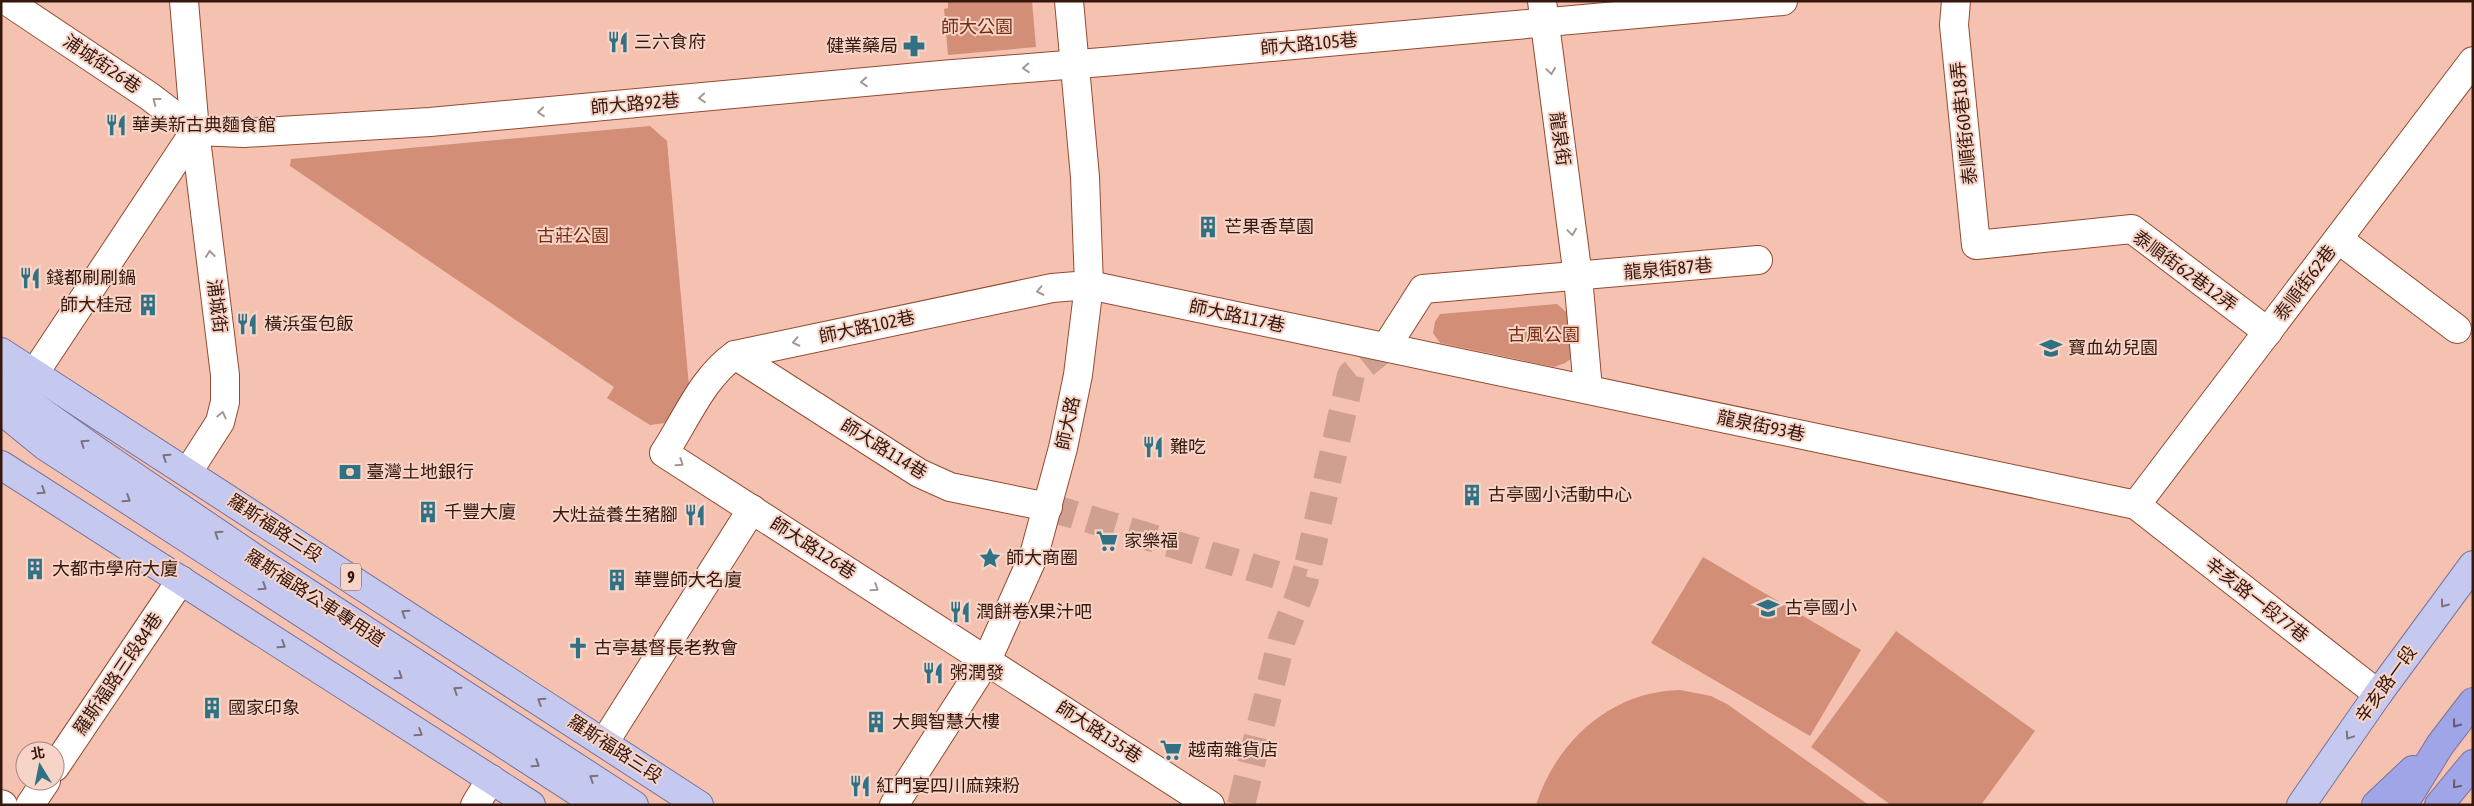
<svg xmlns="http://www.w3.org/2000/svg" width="2474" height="806" viewBox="0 0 2474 806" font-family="'Asap Condensed','Noto Sans TC',sans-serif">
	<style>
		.green { fill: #d28e76 }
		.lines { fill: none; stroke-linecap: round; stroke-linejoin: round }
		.minor-tunnel { stroke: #cfa090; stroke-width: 28; stroke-dasharray: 28 14; stroke-linecap: butt }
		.minor-casing { stroke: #934a30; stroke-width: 30 }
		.major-casing { stroke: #7a739a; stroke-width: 30 }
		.highway-casing { stroke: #7a739a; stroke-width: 30 }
		.minor { stroke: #fff; stroke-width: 28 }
		.major { stroke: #c5c9f0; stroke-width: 28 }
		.highway { stroke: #9fa5e6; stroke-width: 28 }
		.oneway { stroke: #a59792 }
		.oneway2 { stroke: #7e707e }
		.oneway3 { stroke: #65576e }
		.labels { text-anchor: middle; stroke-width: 4; stroke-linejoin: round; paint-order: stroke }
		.shield { fill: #f6d4c8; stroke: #705044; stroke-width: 1 }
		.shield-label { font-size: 16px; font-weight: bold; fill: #36170c }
		.park-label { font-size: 18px; fill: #782c0e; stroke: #f6d4c8 }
		.poi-label { font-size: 18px; fill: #36170c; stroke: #f6d4c8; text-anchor: start }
		.street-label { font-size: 18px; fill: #36170c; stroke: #f6d4c8 }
	</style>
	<rect width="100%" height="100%" fill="#f5c2b1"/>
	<g class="green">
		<polygon points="948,1 1032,1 1036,47 948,55 944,9 948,8"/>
		<polygon points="650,126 667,141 689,386 665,423 650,425 607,398 614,387 290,166 291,159"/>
		<polygon points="1557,304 1573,318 1572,358 1565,363 1554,367 1440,343 1433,333 1435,322 1440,314"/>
		<polygon points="1703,557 1861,650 1810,736 1651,643"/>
		<polygon points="1896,631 2035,731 1981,805 1891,805 1811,747"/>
		<path d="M 1680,690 L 1711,696 L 1727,704 L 1869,805 L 1536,805 C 1556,741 1612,691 1680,690 Z"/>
	</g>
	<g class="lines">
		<g class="minor-tunnel">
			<polyline points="1048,507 1304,583"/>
			<polyline points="1241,805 1282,639 1304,583 1351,375 1386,347"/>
		</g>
		<g class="minor-casing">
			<g id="minor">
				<polyline points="7,1 149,96 195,131"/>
				<polyline points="184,1 195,131 225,375 225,402 220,422 188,472"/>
				<polyline points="1542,1 1578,277 1588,389"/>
				<polyline points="1956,1 1954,25 1976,245 2132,229 2268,332"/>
				<polyline points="195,131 244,133 430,122 941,75 1115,61 1783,1"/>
				<polyline points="2338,239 2457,329"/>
				<polyline points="1386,347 1423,289 1758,260"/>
				<polyline points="735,355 919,473 950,487 1048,507"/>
				<polyline points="22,392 195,131"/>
				<polyline points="2136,505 2473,61"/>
				<polyline points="604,743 752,509"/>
				<polyline points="55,767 181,580"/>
				<polyline points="1,804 3,805"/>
				<polyline points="30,805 46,781"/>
				<polyline points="475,805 491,779"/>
				<polyline points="894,805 987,660 1034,555 1063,448 1078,375 1089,285 1085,177 1069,1"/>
				<path d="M 1210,805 L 664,453 C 686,420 702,378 735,355 L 1052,288 L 1089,285 L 2136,505 L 2378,694"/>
			</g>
		</g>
		<g class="major-casing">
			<g id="major">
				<polyline points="1,352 699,805"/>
				<polyline points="1,383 98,452 266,566 634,805"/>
				<polyline points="1,410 45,446 598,805"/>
				<polyline points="1,465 531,805"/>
				<polyline points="2301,805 2378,694 2473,565"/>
			</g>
		</g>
		<g class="highway-casing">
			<g id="highway">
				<polyline points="2376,805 2413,770"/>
				<polyline points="2403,805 2440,745 2473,702"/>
				<polyline points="2439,805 2473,764"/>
			</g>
		</g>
		<use href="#minor" class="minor"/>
		<use href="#major" class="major"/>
		<use href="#highway" class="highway"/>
	</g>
	<defs><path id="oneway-chevron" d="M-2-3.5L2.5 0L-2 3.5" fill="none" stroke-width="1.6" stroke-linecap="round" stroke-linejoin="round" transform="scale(1.25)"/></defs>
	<g class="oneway">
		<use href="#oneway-chevron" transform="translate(1026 68) rotate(176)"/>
		<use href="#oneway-chevron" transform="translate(1551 71) rotate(82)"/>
		<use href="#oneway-chevron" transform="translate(864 82) rotate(175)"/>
		<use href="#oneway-chevron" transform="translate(702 98) rotate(175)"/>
		<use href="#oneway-chevron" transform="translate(156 101) rotate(-142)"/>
		<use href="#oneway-chevron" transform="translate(541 112) rotate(175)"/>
		<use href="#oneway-chevron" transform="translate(1572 232) rotate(82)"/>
		<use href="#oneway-chevron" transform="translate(210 254) rotate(-97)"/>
		<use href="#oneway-chevron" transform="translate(1040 291) rotate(168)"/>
		<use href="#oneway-chevron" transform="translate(796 342) rotate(168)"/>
		<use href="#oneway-chevron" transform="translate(222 415) rotate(-77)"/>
		<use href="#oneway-chevron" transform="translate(680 463) rotate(33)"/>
		<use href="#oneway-chevron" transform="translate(875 588) rotate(33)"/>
	</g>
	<g class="oneway2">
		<use href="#oneway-chevron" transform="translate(84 443) rotate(-145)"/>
		<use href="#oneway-chevron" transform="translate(166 457) rotate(-147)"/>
		<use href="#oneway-chevron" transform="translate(42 491) rotate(33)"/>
		<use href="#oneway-chevron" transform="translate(127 499) rotate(33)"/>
		<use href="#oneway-chevron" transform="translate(218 534) rotate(-146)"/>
		<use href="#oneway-chevron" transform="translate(263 587) rotate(33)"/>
		<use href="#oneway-chevron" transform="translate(2444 604) rotate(126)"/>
		<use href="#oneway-chevron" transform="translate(405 613) rotate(-147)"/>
		<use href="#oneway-chevron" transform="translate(282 645) rotate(33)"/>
		<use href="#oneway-chevron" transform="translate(399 676) rotate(33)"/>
		<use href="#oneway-chevron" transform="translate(457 690) rotate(-147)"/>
		<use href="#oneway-chevron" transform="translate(541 701) rotate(-147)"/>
		<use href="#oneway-chevron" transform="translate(419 733) rotate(33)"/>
		<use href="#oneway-chevron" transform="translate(2349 736) rotate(124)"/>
		<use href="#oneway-chevron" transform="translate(536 764) rotate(33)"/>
		<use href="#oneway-chevron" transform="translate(593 778) rotate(-147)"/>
	</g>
	<g class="oneway3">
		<use href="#oneway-chevron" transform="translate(2456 724) rotate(127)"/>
		<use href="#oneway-chevron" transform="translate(2456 785) rotate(130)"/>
	</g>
	<defs>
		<g id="restaurant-bare" transform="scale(1.725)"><path d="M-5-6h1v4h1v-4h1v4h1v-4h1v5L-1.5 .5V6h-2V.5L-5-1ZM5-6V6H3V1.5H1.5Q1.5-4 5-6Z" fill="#307184" stroke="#f6d4c8" stroke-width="2.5" paint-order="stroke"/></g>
		<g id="pharmacy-bare" transform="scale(1.725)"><path d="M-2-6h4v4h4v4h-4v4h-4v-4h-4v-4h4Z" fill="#307184" stroke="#f6d4c8" stroke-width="2.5" paint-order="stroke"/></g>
		<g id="building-bare" transform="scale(1.725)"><path d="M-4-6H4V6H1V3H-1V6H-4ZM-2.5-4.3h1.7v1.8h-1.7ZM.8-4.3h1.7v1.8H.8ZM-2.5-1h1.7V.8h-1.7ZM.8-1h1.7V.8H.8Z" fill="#307184" stroke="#f6d4c8" stroke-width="2.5" paint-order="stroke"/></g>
		<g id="school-bare" transform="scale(1.725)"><path d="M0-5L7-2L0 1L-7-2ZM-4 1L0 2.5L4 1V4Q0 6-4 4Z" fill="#307184" stroke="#f6d4c8" stroke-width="2.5" paint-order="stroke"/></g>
		<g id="bank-bare" transform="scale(1.725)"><path d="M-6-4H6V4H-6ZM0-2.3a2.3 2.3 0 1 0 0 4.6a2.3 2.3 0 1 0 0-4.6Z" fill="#307184" stroke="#f6d4c8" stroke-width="2.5" paint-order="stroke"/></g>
		<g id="supermarket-bare" transform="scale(1.725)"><path d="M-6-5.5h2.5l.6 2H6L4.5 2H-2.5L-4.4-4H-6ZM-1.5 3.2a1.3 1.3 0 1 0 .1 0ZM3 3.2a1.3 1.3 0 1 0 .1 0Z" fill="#307184" stroke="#f6d4c8" stroke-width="2.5" paint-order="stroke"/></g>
		<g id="sight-bare" transform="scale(1.725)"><path d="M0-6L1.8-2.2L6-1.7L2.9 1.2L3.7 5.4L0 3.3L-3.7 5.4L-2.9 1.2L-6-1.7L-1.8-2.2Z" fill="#307184" stroke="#f6d4c8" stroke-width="2.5" paint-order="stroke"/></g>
		<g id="church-bare" transform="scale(1.725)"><path d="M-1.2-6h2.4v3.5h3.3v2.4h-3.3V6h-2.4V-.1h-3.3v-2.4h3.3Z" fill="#307184" stroke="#f6d4c8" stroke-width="2.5" paint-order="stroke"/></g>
	</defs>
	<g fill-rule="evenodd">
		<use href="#restaurant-bare" x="618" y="42"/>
		<use href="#pharmacy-bare" x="914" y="46"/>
		<use href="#restaurant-bare" x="116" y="125"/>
		<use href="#building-bare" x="1208" y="227"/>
		<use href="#restaurant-bare" x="30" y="278"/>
		<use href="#building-bare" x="148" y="305"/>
		<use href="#restaurant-bare" x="247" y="324"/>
		<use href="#school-bare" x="2051" y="348"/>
		<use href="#restaurant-bare" x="1153" y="447"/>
		<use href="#bank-bare" x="350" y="472"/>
		<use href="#building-bare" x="1472" y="495"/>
		<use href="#building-bare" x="428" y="512"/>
		<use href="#restaurant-bare" x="695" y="515"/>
		<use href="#supermarket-bare" x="1107" y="541"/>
		<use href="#sight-bare" x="990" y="558"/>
		<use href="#building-bare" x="35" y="569"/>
		<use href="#building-bare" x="617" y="580"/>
		<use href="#school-bare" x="1768" y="608"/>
		<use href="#restaurant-bare" x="960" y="612"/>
		<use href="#church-bare" x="578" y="648"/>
		<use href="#restaurant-bare" x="933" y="673"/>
		<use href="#building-bare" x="212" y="708"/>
		<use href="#building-bare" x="876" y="722"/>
		<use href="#supermarket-bare" x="1171" y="750"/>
		<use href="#restaurant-bare" x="860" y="786"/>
	</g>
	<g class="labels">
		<rect class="shield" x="341" y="563.5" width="20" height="27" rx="4"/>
		<g class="shield-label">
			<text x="351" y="583">9</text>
		</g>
		<g class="park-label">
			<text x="977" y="33">師大公園</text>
			<text x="573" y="242">古莊公園</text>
			<text x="1544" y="341">古風公園</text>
		</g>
		<g class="poi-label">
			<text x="634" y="48">三六食府</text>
			<text x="898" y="52" text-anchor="end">健業藥局</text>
			<text x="132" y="131">華美新古典麵食館</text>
			<text x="1224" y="233">芒果香草園</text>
			<text x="46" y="284">錢都刷刷鍋</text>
			<text x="132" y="311" text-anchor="end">師大桂冠</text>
			<text x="264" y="330">橫浜蛋包飯</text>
			<text x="2068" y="354">寶血幼兒園</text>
			<text x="1170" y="453">難吃</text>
			<text x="366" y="478">臺灣土地銀行</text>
			<text x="1488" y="501">古亭國小活動中心</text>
			<text x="444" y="518">千豐大廈</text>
			<text x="678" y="521" text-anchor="end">大灶益養生豬腳</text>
			<text x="1124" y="547">家樂福</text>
			<text x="1006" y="564">師大商圈</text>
			<text x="52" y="575">大都市學府大廈</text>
			<text x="634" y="586">華豐師大名廈</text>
			<text x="1785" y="614">古亭國小</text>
			<text x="976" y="618">潤餅卷X果汁吧</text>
			<text x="594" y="654">古亭基督長老教會</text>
			<text x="950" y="679">粥潤發</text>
			<text x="228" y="714">國家印象</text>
			<text x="892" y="728">大興智慧大樓</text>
			<text x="1188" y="756">越南雜貨店</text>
			<text x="876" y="792">紅門宴四川麻辣粉</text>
		</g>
		<g class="street-label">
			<text transform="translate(1309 44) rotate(-5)" y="6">師大路105巷</text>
			<text transform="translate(102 64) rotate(34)" y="6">浦城街26巷</text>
			<text transform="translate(635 104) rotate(-5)" y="6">師大路92巷</text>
			<text transform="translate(1964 123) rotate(-96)" y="6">泰順街60巷18弄</text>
			<text transform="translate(1560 139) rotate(82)" y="6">龍泉街</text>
			<text transform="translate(1668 269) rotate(-5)" y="6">龍泉街87巷</text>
			<text transform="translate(2185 271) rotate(36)" y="6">泰順街62巷12弄</text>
			<text transform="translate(2305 283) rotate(-53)" y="6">泰順街62巷</text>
			<text transform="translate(217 306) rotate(83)" y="6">浦城街</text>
			<text transform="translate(1237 316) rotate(12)" y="6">師大路117巷</text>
			<text transform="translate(867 327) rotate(-12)" y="6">師大路102巷</text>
			<text transform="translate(1068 423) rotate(-78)" y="6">師大路</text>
			<text transform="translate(1761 426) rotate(12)" y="6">龍泉街93巷</text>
			<text transform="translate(884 449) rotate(32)" y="6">師大路114巷</text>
			<text transform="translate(275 528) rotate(33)" y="6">羅斯福路三段</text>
			<text transform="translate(813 548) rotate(33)" y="6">師大路126巷</text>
			<text transform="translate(315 598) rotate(33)" y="6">羅斯福路公車專用道</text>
			<text transform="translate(2257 600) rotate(38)" y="6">辛亥路一段77巷</text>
			<text transform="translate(118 674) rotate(-56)" y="6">羅斯福路三段84巷</text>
			<text transform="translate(2386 684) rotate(-54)" y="6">辛亥路一段</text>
			<text transform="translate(1099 732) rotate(33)" y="6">師大路135巷</text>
			<text transform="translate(615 749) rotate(33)" y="6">羅斯福路三段</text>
		</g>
	</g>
	<rect width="2474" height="806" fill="none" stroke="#36170c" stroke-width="5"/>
	<g transform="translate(40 766) rotate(350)"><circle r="24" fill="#f6d4c8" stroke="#a9887d"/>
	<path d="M0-4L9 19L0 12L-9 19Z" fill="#307184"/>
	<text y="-8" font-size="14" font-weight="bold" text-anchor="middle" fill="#36170c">北</text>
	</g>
</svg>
